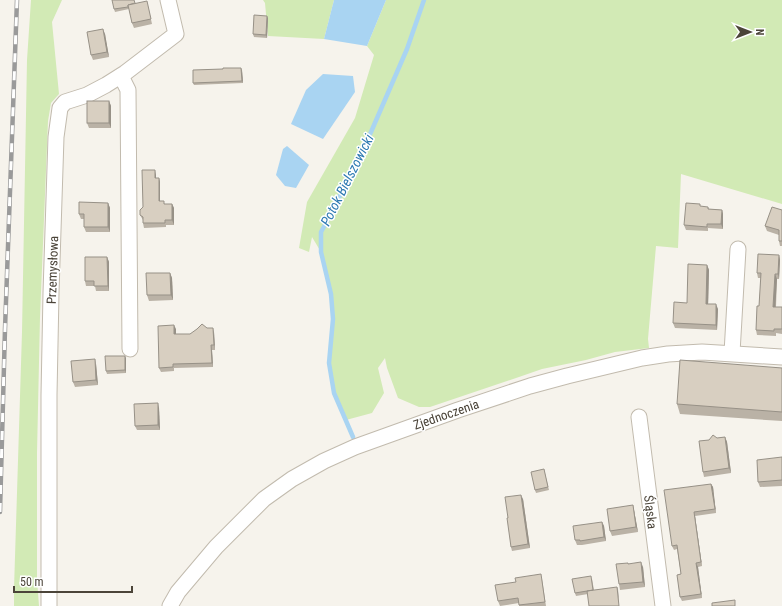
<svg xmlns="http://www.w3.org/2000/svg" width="782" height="606" viewBox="0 0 782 606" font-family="'Roboto Condensed',sans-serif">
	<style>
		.green { fill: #d2eab5 }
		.water { fill: #a9d4f2 }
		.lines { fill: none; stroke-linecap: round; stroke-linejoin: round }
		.stream { stroke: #a9d4f2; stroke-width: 4.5 }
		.minor-casing { stroke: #c2bbae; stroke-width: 17 }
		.minor { stroke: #fff; stroke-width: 15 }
		.rail-casing { stroke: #9a9a9a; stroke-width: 4.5 }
		.rail { stroke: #fff; stroke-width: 3; stroke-dasharray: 9; stroke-linecap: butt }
		.wall { fill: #bab2a6 }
		.shaded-wall { fill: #979187 }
		.building { fill: #d8cfc1; stroke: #979187 }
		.labels { text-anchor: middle; stroke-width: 3; stroke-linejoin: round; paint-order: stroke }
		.street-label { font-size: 13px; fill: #4b4439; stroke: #fff }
		.water-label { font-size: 14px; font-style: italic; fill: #2e7ab2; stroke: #fff }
	</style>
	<rect width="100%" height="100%" fill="#f6f3ec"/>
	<g class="green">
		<polygon points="31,0 62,0 52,22 59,94 51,103 48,121 40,317 37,453 37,579 39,606 14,606 14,589 22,332 27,60"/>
		<polygon points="263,0 334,0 324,39 268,36 265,3"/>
		<polygon points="386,0 782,0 782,204 681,174 678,248 656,246 648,339 649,348 615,352 586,360 542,369 519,377 430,407 419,407 398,398 387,368 385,358 378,368 384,393 372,413 346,420 334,393 329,363 333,319 331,294 321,252 312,237 309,252 299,248 307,202 355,118 374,55 367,46"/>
	</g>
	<g class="water">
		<polygon points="334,0 386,0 367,46 324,39"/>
		<polygon points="323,74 353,76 355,92 323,139 291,124 306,90"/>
		<polygon points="287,146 309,165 296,188 285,186 276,175 283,149"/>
	</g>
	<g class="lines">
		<polyline class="stream" points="353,437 334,393 329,363 333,319 331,294 321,252 321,232 331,214 371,132 407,49 424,0"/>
		<g class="minor-casing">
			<g id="minor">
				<polyline points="121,76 128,90 130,349"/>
				<polyline points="732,353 738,249"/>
				<polyline points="639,417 663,606"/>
				<polyline points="49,606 49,395 51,293 56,137 60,108 65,102 87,95 106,85 125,73 176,34 168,0"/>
				<polyline points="170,606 178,592 216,547 264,499 292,479 324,461 355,447 458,410 530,386 567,376 642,358 668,354 702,352 782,357"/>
			</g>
		</g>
		<use href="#minor" class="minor"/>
		<g class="rail-casing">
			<polyline id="rail" points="0,512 5,329 17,0"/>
		</g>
		<use href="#rail" class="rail"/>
	</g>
	<g class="wall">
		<polygon points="135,3 148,6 152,24 134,28 132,23 129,9 115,12 114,9"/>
		<polygon points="268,18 267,38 254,37 253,34"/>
		<polygon points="105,34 109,57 93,60 91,55"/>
		<polygon points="223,69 242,70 243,83 194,85 193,83"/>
		<polygon points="109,101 111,106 111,128 89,128 87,123"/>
		<polygon points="156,175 156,178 159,178 160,182 160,201 165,204 172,204 174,208 174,225 166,225 166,227 144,228 143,223 143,220 140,215 143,207"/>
		<polygon points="108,203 110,208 110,232 86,232 84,227 84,219 81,219 79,214"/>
		<polygon points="708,207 709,209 722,210 723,214 723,229 708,228 708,231 686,230 684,225"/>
		<polygon points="782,210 782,246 780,246 779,241 779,235 767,231 765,226"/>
		<polygon points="779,255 780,260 779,279 777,279 776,307 782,307 782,334 776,333 776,336 757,335 756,330 759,306 761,278 758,278 757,273"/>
		<polygon points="107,257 109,262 109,291 96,291 95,286 86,286 85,281"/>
		<polygon points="707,265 709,270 708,304 718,309 717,330 675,328 673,323 687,303"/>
		<polygon points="170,273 172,278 173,300 149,301 147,295"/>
		<polygon points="207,328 214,332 215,350 212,350 213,367 174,368 174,371 161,372 159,368 176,329 176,334 190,334"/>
		<polygon points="126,358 126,373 107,374 106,371"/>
		<polygon points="96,364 98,385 75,387 73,382"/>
		<polygon points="782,368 782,421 680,414 677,404"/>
		<polygon points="159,408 160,430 137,430 135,426"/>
		<polygon points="725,437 727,442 731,473 704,477 703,472 717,438"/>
		<polygon points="782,457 782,486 760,487 758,482"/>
		<polygon points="544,469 549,490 536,493 535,490"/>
		<polygon points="711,484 713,487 716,513 695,516 702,566 698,567 702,598 682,601 680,597 681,574 677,549 674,550 672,546"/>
		<polygon points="523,499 530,548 512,551 511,547 508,518"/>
		<polygon points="633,505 634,510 638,532 612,536 610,531"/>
		<polygon points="602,522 604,526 606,541 582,545 577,545 575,540"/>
		<polygon points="629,564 643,567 645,587 620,590 619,584"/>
		<polygon points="542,579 546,606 519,606 519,603 500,606 498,601"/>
		<polygon points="592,579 594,590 618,589 576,596 575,593"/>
	</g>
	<g class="shaded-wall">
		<polygon points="267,16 268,18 267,38 266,35"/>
		<polygon points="103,29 105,34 109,57 107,52"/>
		<polygon points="241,68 242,70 243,83 242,81"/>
		<polygon points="109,101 111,106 111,128 109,123"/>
		<polygon points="155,170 156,175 156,182 155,178"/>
		<polygon points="159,178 160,182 160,206 159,201"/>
		<polygon points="108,203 110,208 110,232 108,227"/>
		<polygon points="172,204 174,208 174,225 172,220"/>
		<polygon points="722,210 723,214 723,229 721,224"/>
		<polygon points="779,255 780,260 779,279 778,274"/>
		<polygon points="107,257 109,262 109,291 108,286"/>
		<polygon points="707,265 709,270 708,309 706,304"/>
		<polygon points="170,273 172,278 173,300 171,295"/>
		<polygon points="775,274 777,279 775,312 773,307"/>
		<polygon points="716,304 718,309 717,330 716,325"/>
		<polygon points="174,325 176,329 176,338 174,334"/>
		<polygon points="213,328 214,332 215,350 214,345"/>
		<polygon points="211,345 212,350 213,367 212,363"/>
		<polygon points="125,356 126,358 126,373 125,370"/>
		<polygon points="95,359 96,364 98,385 96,380"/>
		<polygon points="158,403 159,408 160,430 158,425"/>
		<polygon points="725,437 727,442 731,473 729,468"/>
		<polygon points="711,484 713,487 716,513 715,509"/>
		<polygon points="521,495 523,499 530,548 528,544"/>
		<polygon points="633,505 634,510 638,532 636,527"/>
		<polygon points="694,512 695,516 702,566 701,562"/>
		<polygon points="602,522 604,526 606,541 604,537"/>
		<polygon points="641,562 643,567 645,587 643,582"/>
		<polygon points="696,563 698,567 702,598 701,594"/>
		<polygon points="617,587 618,589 619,606"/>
	</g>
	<g class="building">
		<polygon points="112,0 134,0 135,3 128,5 128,7 114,9"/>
		<polygon points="147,1 151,19 132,23 128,5"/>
		<polygon points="254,15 267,16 266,35 253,34"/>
		<polygon points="103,29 107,52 91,55 87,32"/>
		<polygon points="223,68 241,68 242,81 193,83 193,70 223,69"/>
		<rect x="87" y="101" width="22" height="22"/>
		<polygon points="142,170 155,170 155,178 159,178 159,201 164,201 164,204 172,204 172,220 165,220 165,223 143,223 143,217 140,215 140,210 143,207"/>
		<polygon points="79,202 108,203 108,227 84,227 84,214 79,214"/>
		<polygon points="686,203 700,204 700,206 708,207 708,209 722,210 721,224 707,224 707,227 684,225"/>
		<polygon points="772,207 782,210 782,241 779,241 779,230 765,226"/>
		<polygon points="758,254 779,255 778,274 775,274 773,307 782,307 782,329 774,329 774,331 756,330 757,306 759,306 761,273 757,273"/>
		<polygon points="85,257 107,257 108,286 94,286 94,281 85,281"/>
		<polygon points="688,264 707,265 706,304 716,304 716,325 673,323 674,302 687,303"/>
		<polygon points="146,273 170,273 171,295 147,295"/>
		<polygon points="202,324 207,328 213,328 214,345 211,345 212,363 173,364 173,367 159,368 158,326 174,325 174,334 190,334 197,329"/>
		<polygon points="105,356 125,356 125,370 106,371"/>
		<polygon points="95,359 96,380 73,382 71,361"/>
		<polygon points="680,360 782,368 782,412 677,404"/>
		<polygon points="158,403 158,425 135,426 134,404"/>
		<polygon points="713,435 717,438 725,437 729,468 703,472 699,441 709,440"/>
		<polygon points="782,457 782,480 758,482 757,460"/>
		<polygon points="544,469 548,487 535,490 531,472"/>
		<polygon points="711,484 715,509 694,512 701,562 696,563 701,594 680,597 677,575 681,574 677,545 672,546 664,490"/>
		<polygon points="521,495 528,544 511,547 507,518 508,518 505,497"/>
		<polygon points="633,505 636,527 610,531 607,509"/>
		<polygon points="602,522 604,537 580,541 580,540 575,540 573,526"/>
		<polygon points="641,562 643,582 619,584 616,564 628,563 628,564"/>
		<polygon points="541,574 545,602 519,605 518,598 498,601 495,585 516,582 515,578"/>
		<polygon points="591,576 593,590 587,591 617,587 619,606 589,606 587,591 575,593 572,579"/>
		<polygon points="735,600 735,606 712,606 712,603"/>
	</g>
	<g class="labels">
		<g class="street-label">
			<text transform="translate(52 270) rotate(-88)" y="5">Przemysłowa</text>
			<text transform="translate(446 414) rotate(-19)" y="5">Zjednoczenia</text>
			<text transform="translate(651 512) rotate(83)" y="5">Śląska</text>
		</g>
		<g class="water-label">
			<text transform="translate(347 180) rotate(-63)" y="5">Potok Bielszowicki</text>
		</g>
	</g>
	<g transform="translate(750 32) rotate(90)" stroke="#ffffff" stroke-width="3" paint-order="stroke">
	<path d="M0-3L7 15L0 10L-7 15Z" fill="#4b4439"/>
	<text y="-6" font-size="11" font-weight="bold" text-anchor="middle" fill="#4b4439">N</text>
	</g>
	<path d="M14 586v6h118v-6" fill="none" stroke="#4b4439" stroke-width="2"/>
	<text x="20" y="586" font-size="12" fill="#4b4439" stroke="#ffffff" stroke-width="3" paint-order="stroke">50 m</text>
</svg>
